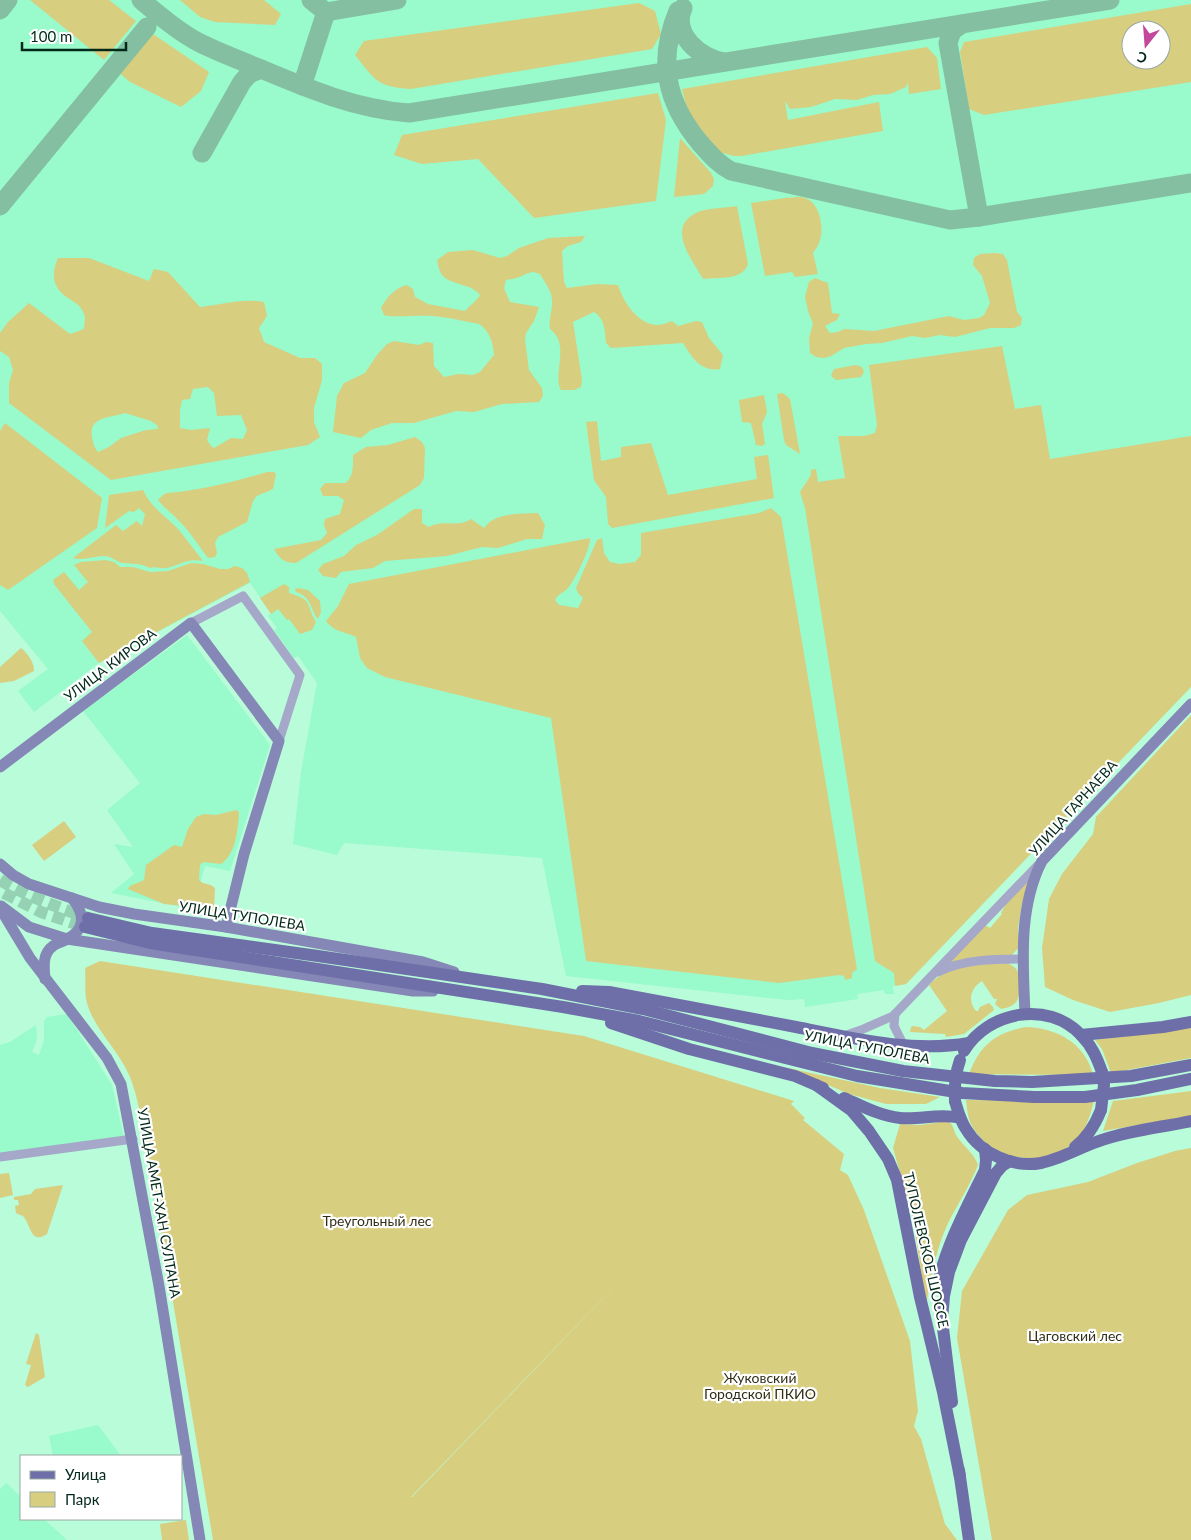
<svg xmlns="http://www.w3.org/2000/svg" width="1191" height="1540" viewBox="0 0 1191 1540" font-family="Lato,sans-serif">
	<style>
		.built { fill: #99facb; fill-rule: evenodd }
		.green { fill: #d8ce7f; fill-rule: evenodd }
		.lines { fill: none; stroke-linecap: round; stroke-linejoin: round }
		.taxiway { stroke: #84bfa2; stroke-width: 19 }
		.primary-tunnel { stroke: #94d2b3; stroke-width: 12; stroke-dasharray: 12 6; stroke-linecap: butt }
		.street { stroke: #a5a8c8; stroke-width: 9 }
		.secondary { stroke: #8587b6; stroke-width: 11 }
		.primary { stroke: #6e6fa8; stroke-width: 12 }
		.primary-bridge { stroke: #6e6fa8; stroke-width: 12 }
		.labels { text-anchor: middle; stroke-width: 4.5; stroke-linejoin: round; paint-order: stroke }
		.street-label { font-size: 14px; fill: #022819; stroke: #fff }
		.park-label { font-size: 14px; fill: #312e17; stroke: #fff }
	</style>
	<rect width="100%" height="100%" fill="#b8fcd9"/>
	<g class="built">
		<path d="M 0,0 L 1191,0 L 1191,687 L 906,984 L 893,986 L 894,994 L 885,994 L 884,990 L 871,992 L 857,994 L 858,999 L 805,1007 L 804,999 L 788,1000 L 566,976 L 542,858 L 344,843 L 337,855 L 293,844 L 301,772 L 317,683 L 298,656 L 294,658 L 274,630 L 277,628 L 268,616 L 271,613 L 250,583 L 99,663 L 34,712 L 18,691 L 48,669 L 0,611 ZM 1131,30 L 1161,30 L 1161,60 L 1131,60 Z"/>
		<polygon points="187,635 270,745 230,871 205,866 193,909 111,893 134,874 114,844 133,847 107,810 140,783 83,711"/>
		<polygon points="67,1014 112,1085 124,1138 0,1155 0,1045 10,1042 36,1025 37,1040 32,1052 39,1055 44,1040 44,1021 47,1017"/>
		<polygon points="98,1425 121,1456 53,1456 49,1436"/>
		<polygon points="6,1483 21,1497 21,1519 44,1519 67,1540 0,1540 0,1489"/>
	</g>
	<g class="green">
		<polygon points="30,0 109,0 136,21 104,60"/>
		<polygon points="180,0 264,0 281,14 275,25 215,22 200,17"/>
		<path d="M 639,3 L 655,11 L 661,34 L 652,49 L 411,89 C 377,87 375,80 355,55 L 364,41 Z"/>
		<path d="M 1191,4 L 1191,82 L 984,115 L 969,109 L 960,52 L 964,42 ZM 1131,30 L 1161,30 L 1161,60 L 1131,60 Z"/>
		<polygon points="147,30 209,72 201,91 181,107 130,82 115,69"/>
		<polygon points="927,47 937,58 941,89 909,94 908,83 906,87 890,94 873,95 857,100 835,99 811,107 790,109 785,101 788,120 879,102 883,131 742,156 734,156 719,152 698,128 687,109 682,89"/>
		<polygon points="658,93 666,120 656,201 534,218 478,159 422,164 394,155 402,135"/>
		<polygon points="680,138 711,173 714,179 713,186 704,194 674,197"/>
		<path d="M 785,198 C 791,198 799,196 805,198 C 820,203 825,229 819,243 C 818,246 815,250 813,253 L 818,274 L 795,277 L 792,272 L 765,276 L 751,203 Z"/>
		<path d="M 737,206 L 748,264 C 742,281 719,277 703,279 C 692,259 666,228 696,213 C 705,208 726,208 737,206 Z"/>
		<path d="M 585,236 L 581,242 L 568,246 L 562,251 L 564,282 L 567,288 L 597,284 L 618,285 C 623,301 637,324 657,325 C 662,325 667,323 672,321 L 678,326 L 696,321 L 702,322 L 709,338 L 723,355 L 720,369 C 700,372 692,357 683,343 L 611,348 L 606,343 C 605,331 605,319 594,312 L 573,322 L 582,380 L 581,387 L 574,390 L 561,390 C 552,375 571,344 550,329 C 548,319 553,310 552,300 C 552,291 544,281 540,274 C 530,270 528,274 519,277 C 515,279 510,279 506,280 L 504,288 L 510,302 L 539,307 L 534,321 L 526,333 L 525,340 L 529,370 L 542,388 L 543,396 L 539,402 L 502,404 L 474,412 L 456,411 L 414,423 L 392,423 L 371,430 L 361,438 L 333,432 L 337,396 L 344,383 L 365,373 L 377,355 L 387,344 L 394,341 L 419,345 L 426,342 L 433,343 L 434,366 L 444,377 L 458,374 L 473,375 L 480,372 L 494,355 C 493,343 490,331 479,324 C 464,321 447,317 432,316 C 420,315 391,318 384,315 L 381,308 C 386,298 396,287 407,285 L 413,289 L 415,297 L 428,304 L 465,311 C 470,305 476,302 480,295 C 471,283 452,286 442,275 C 439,271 438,264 437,260 L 448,252 L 473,250 L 500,258 L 507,256 L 519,248 L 548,238 Z"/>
		<polygon points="995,253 1003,254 1007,260 1017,312 1022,318 1021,325 1014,328 990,328 955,337 940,335 925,338 912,336 882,343 866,344 844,348 831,356 824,358 816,357 810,353 809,338 813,324 808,311 805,297 809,282 815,278 828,283 832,313 840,314 837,320 825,326 830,333 838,332 844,329 874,331 949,316 964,320 979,318 984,315 990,303 982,276 973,265 974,258 980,254"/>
		<path d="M 58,258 L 89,258 L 149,281 L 154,269 L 168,272 L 200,307 C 221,305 243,298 264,302 L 267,316 L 259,328 L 264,342 L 300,358 L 315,358 L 322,364 L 322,380 L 314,408 L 314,422 L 320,437 L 308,445 L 111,480 L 9,403 L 9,383 L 13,370 L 9,357 L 0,351 L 0,333 L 8,322 L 29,303 L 70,334 L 84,329 C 84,325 86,318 84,314 C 80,303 73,302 65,296 C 51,285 52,272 58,258 ZM 208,387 L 214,393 L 217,416 L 241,415 L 247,430 L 243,439 L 231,438 L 214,448 L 211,446 L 207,440 L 210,428 L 191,430 L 180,428 L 180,410 L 182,400 L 190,399 L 193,389 ZM 125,413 L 151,421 L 157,425 L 158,429 L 146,430 L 121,438 L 109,447 L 98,452 C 94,447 93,443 92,437 C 88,416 111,418 125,413 Z"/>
		<polygon points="1002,346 1015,409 1041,405 1050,459 1191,436 1191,687 906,984 895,986 894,973 875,961 805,508 800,492 811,475 811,470 816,469 818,482 845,478 838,436 864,436 875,433 877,425 869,365"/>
		<polygon points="856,365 862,367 864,372 861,377 836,380 831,376 834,369"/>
		<polygon points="783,393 790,399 800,454 786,445 784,440 777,394"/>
		<polygon points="764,395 767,412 762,424 765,444 762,446 756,445 751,423 742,422 739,400"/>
		<polygon points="597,421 601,461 621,457 621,447 651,443 668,495 757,479 754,457 768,455 774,498 612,528 608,524 606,497 594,480 586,422"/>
		<polygon points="5,423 102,498 97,528 8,590 0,585 0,431"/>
		<path d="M 415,437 L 422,442 L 425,448 L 424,478 L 420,485 L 296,563 C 284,563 280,559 274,549 L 321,540 L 327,533 L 324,525 L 325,519 L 340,514 L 344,500 L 338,496 L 323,496 L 320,489 L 325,483 L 346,483 C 354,475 353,466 353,455 L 366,447 L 388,445 Z"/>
		<path d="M 267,472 L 274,472 L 276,474 L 273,489 C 268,492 258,494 255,498 C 252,501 249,517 247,522 L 218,537 L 215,543 L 217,553 L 215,557 L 208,558 C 198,545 190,531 178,520 C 172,513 164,508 158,500 L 163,495 L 167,493 C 202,490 233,482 267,472 Z"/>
		<path d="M 143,490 C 151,508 166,516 179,530 C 187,540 195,551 203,561 C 187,558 182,564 167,568 C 161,569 156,566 150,568 C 141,563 133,564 123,563 C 116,562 112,556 104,556 C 94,556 83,561 73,558 L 116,525 L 123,531 L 137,521 L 142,526 L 145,514 L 139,508 L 134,512 L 129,511 L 105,528 L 109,495 Z"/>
		<path d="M 771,508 L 781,517 L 857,969 L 852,973 L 852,978 L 845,980 L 844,976 L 839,975 L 779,983 L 586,961 L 551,718 L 385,677 L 367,668 L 360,658 L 356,637 C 346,632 332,631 326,621 L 338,606 L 349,584 L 590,538 C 591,548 574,582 567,589 C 563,593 558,594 555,600 L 559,605 L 578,608 L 583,598 L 578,593 L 576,588 L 597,540 L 602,538 L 604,553 L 610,562 L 620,564 L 635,562 L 641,555 L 641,533 L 759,513 Z"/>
		<path d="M 414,509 L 422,509 L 422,523 L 429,527 C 442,519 459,528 471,519 L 484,528 C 495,512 521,514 538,513 L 545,525 L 542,539 L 527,539 L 498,548 L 482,547 L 447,556 L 385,561 L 373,568 L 341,572 L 336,578 L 323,576 L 318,570 L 323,564 L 344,556 L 356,545 L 377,535 Z"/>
		<polygon points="106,560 114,562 120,567 133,567 150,572 168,571 191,563 203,564 220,569 228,569 235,566 242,568 247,573 250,582 99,663 82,641 92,632 54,584 53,580 64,572 79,590 88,582 74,565 81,562"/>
		<path d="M 284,584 L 289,587 L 289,593 C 313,600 305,603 316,622 L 312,630 L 300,634 L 289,619 L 287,620 L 278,609 L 271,614 L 260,598 Z"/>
		<path d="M 298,588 L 308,590 L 320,601 L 321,612 L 318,619 C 310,609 312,597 296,592 L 295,589 Z"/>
		<path d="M 21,648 C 28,654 34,662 34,671 L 14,681 L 0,683 L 0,667 Z"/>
		<polygon points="1191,715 1191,995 1159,1003 1110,1012 1073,1000 1045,987 1042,948 1049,899 1062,874 1093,834 1096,817"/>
		<path d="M 236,810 L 239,812 C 238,829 236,854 221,864 L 203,862 L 200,865 L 199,880 C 203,885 210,883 215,888 L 214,909 L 212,912 L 203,908 L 164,904 L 128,889 L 130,886 L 144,880 L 146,865 L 174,845 L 182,847 L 188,829 L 196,817 L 204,814 L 216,815 Z"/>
		<polygon points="64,821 76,837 44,861 32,845"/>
		<polygon points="1030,877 1022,904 1018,928 1019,947 1012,955 942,968 985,925 990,928 1002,914 1001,913 1006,904"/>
		<path d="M 100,961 L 584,1036 L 794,1101 L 791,1104 L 805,1118 L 803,1120 L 844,1154 L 840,1170 L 848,1175 L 864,1210 L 910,1341 L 918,1411 L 914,1426 L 921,1439 L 945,1524 L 957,1540 L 213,1540 L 146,1141 C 141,1120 138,1097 130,1077 C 119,1050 95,1031 87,1003 C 84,993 86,979 85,968 ZM 638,1262 L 412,1497 L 411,1497 Z"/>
		<path d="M 1007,963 C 1011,965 1014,966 1017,970 C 1021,977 1021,996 1016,1002 C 1012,1007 1006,1008 1001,1009 L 995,1004 L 997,999 L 994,999 L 982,981 C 971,988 967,1000 976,1011 L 978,1011 L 980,1007 L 989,1003 L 993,1007 L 994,1010 L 964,1034 L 946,1037 L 945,1034 L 910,1032 L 911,1027 L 913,1026 L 920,1027 L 924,1030 L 947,1011 L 929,985 C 949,964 979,964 1007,963 Z"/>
		<polygon points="1191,1026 1191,1058 1111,1073 1102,1049 1095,1040"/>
		<path d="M 1026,1027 C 1057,1028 1085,1043 1093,1075 L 969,1074 C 980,1045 995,1033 1026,1027 Z"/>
		<polygon points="788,1068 880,1088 940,1097 926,1104 886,1104 849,1094"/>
		<polygon points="1191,1091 1191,1116 1103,1131 1113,1101"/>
		<path d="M 966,1100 L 1094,1101 C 1091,1112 1088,1124 1081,1134 C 1055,1170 994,1165 972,1126 C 968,1119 967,1109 966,1100 Z"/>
		<path d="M 948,1121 C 954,1125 953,1129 956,1135 C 963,1146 974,1153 978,1165 C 970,1185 958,1204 948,1223 C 936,1249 931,1277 926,1305 L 913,1218 L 893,1148 L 900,1124 L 920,1125 Z"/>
		<polygon points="1191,1148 1191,1540 992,1540 957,1338 962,1291 1008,1210 1027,1195 1088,1182 1137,1163 1175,1151"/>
		<polygon points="9,1173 13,1195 0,1198 0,1174"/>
		<path d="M 63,1185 L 47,1234 C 31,1245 31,1226 24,1217 C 23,1216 18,1214 16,1213 L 15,1206 L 19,1205 L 18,1200 L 14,1200 L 14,1197 L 31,1194 L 35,1189 Z"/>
		<polygon points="36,1333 39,1335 45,1377 28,1387 25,1385 31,1365 26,1364"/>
		<polygon points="186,1520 189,1540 162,1540 160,1524"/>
	</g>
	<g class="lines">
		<g class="taxiway">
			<path d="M 141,0 C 159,15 179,32 200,43 C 218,52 237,59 256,67 C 306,88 355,109 409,113 L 1110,0"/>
			<polyline points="311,0 326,12 397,0"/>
			<path d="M 683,8 C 671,34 701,59 724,62"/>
			<polyline points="0,10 8,0"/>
			<path d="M 682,10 L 678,11 C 657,61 666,102 700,143 C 710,154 718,164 731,171 L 950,220 L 979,217 L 1191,183"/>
			<polyline points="962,24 952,31 948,43 979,217"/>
			<polyline points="302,86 326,12"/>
			<polyline points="202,153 242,82 249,74 261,69"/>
			<polyline points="0,206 147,27"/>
		</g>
		<g class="primary-tunnel">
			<path d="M 0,880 C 28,897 58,907 88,918"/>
			<polyline points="4,893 41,912 85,927"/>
		</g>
		<g class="street">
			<polyline points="191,623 243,596 300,675 279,741"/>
			<path d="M 938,972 C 964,959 995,959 1023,959"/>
			<polyline points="895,1014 894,1026 903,1044"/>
			<polyline points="844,1036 861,1030 893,1016 1038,865"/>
			<polyline points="0,1157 133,1139"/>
		</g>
		<g class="secondary">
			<polyline points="0,767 191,623 279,741 244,854 226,927"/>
			<polyline points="0,864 13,875 29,884 99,907 134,914 226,927 328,945 423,962 454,972"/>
			<polyline points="1,906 29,927 67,939 413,991 433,991"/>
			<polyline points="0,908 30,958 107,1058 121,1084 159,1286 200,1540"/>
			<path d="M 45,979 C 44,967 42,954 53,946 C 56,943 63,942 67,939 C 87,929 84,913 72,898"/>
			<path d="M 1025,1014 C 1023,963 1018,908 1042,861 L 1191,704"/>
		</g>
		<g class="primary">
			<polyline points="88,918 152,933 318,956 542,989 643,1009 812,1053 903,1071 995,1081 1032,1082 1131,1076 1191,1065"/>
			<polyline points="85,927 150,943 563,1007 639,1021 857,1076 962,1093 1034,1097 1085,1097 1137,1090 1191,1079"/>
			<path d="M 582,991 L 609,992 C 672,1004 734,1015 796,1027 C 852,1038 912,1053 969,1043"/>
			<polyline points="611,1023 689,1049 795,1076 823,1088"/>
			<polyline points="1081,1035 1163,1027 1191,1022"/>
			<path d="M 964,1051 C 988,1011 1048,1000 1081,1035 C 1092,1046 1097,1058 1102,1072"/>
			<polyline points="816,1085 852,1111 869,1131 888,1159 897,1180 920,1297 943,1392 960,1477"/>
			<path d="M 844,1098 C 862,1106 880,1116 900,1118 C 920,1120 940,1113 960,1118"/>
			<path d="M 955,1101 C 958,1111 960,1120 966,1129 C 981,1154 1013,1168 1041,1163 C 1062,1159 1084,1145 1105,1139 C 1133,1130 1163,1127 1191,1121"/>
			<path d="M 1075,1147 C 1088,1137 1095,1125 1101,1110"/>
			<path d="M 938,1283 C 947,1243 967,1207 985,1170 L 986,1160 L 985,1149"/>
			<polyline points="952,1402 942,1320 944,1296 949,1272 961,1240 996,1173 1002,1166 1010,1161"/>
			<polyline points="959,1470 969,1540"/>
		</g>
		<g class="primary-bridge">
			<path d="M 955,1101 C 954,1086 955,1074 960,1060"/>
			<polyline points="1101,1110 1104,1085 1102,1072"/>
		</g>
	</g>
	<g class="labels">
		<g class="street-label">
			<text transform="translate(110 665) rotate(-37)" y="5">УЛИЦА КИРОВА</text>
			<text transform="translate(1073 808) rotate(-48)" y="5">УЛИЦА ГАРНАЕВА</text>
			<text transform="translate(242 916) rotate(9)" y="5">УЛИЦА ТУПОЛЕВА</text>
			<text transform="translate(867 1047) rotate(11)" y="5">УЛИЦА ТУПОЛЕВА</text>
			<text transform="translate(159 1203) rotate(80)" y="5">УЛИЦА АМЕТ-ХАН СУЛТАНА</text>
			<text transform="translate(926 1250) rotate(77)" y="5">ТУПОЛЕВСКОЕ ШОССЕ</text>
		</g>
		<g class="park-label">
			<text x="377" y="1226">Треугольный лес</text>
			<text x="1075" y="1341">Цаговский лес</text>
			<text x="760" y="1383">Жуковский<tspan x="760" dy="16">Городской ПКИО</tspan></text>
		</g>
	</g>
	<rect x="20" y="1455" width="162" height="65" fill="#ffffff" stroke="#9aa9a3"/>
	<rect x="30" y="1471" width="25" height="8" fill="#6e6fa8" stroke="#9aa9a3"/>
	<text x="65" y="1480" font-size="15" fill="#022819">Улица</text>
	<rect x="30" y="1492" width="25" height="15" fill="#d8ce7f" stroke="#9aa9a3"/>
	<text x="65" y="1505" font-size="15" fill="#022819">Парк</text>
	<g transform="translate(1146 45) rotate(197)"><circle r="24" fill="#ffffff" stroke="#9aa9a3"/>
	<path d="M0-4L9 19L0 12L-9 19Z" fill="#c1489b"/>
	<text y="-8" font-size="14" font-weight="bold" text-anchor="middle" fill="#022819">С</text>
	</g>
	<path d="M22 42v8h104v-8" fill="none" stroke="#022819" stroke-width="2.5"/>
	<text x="30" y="42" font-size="15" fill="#022819" stroke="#ffffff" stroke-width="4" paint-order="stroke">100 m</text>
</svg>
